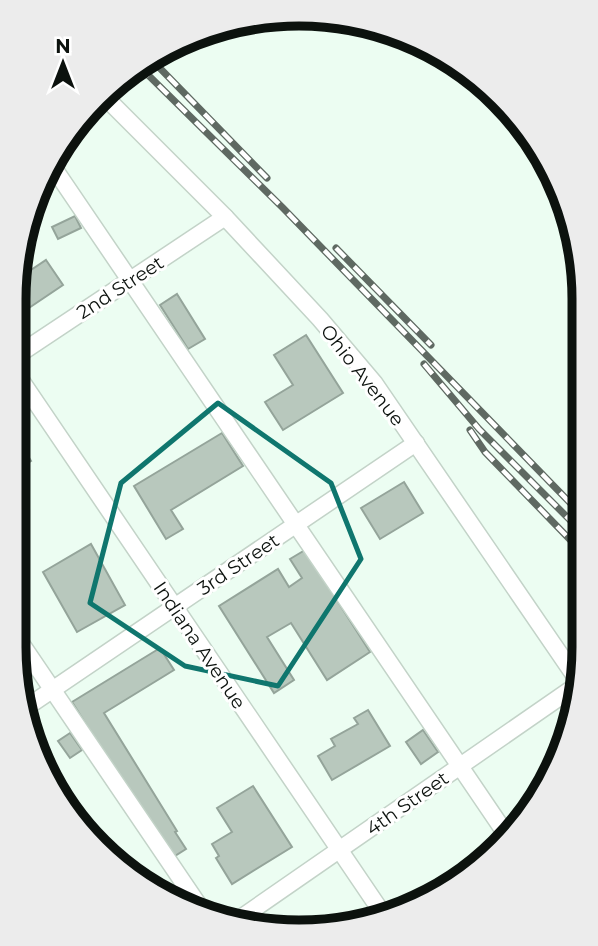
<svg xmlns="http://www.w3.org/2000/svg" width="598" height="946" viewBox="0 0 598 946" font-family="Montserrat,sans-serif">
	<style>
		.building { fill: #b8c8bd; stroke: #94a49a; stroke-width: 2 }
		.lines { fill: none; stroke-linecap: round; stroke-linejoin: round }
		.minor-casing { stroke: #c3d3c8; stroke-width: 19 }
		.minor { stroke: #fff; stroke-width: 16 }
		.rail-casing { stroke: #5f6962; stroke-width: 7 }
		.rail { stroke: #fff; stroke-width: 4.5; stroke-dasharray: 13; stroke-linecap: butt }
		.marked { fill: none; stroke: #0f766e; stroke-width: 5; stroke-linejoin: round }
		.labels { text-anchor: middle; stroke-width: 6; stroke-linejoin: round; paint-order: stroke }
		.street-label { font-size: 19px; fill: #0c120e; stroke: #fff }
		.rim { fill: none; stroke: #0c120e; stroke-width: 9 }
	</style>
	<rect width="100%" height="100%" fill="#ecfdf2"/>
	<g class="building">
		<polygon points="75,216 81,228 58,239 52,227"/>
		<polygon points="46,260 63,285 17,316 16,280"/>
		<polygon points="177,294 205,339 188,349 160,305"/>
		<polygon points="306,335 343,393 283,430 265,402 293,385 274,355"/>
		<polygon points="222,433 243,466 171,510 183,529 166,539 134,486"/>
		<polygon points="15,435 31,461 15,471"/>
		<polygon points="404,482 423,513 380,539 361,508"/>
		<polygon points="91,544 125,605 77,632 43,572"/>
		<polygon points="305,550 370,652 327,680 291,623 267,637 294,680 274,693 219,606 278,569 289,587 302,578 290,559"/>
		<polygon points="160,648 174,670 104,713 177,831 175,832 186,849 170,859 72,702"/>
		<polygon points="368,710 390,746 332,780 318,756 335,746 331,739 358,724 354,718"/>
		<polygon points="423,730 438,752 421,764 406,742"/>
		<polygon points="70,733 82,750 70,758 58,741"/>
		<polygon points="253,786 292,847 232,884 216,858 219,856 212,844 232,832 217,808"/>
	</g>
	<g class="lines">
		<g class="minor-casing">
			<g id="minor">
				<polyline points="105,97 225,217 320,319 375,384 581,685"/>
				<polyline points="51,164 508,837"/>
				<polyline points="16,356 225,217"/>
				<polyline points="16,373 385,917"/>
				<polyline points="14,633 206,916"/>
				<polyline points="24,709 416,443"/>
				<polyline points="235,922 580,683"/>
			</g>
		</g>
		<use href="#minor" class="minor"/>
		<g class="rail-casing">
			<g id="rail">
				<polyline points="150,58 267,178"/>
				<polyline points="140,67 283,208 582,515"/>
				<polyline points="336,248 431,345"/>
				<polyline points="424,364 479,429 582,532"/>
				<polyline points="470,430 485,452 582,552"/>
			</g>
		</g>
		<use href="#rail" class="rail"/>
	</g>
	<path class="marked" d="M 218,403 L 331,483 L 361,559 L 278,686 L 185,666 L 90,603 L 121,483 Z"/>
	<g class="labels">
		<g class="street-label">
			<text transform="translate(120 287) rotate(-33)" y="7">2nd Street</text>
			<text transform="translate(363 375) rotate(52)" y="7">Ohio Avenue</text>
			<text transform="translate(238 564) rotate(-34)" y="7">3rd Street</text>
			<text transform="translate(200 645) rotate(56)" y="7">Indiana Avenue</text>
			<text transform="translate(407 803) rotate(-35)" y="7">4th Street</text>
		</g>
	</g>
	<path d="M0 0H598V946H0ZM299 26H299A273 273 0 0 1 572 299V647A273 273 0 0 1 299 920H299A273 273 0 0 1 26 647V299A273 273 0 0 1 299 26Z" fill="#ececec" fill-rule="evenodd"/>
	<path class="rim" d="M299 26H299A273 273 0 0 1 572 299V647A273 273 0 0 1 299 920H299A273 273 0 0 1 26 647V299A273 273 0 0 1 299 26Z"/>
	<g transform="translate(63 63)" stroke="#ffffff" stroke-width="5" paint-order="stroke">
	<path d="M0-5L12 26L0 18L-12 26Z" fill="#0c120e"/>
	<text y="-10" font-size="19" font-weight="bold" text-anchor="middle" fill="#0c120e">N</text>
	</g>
</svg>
